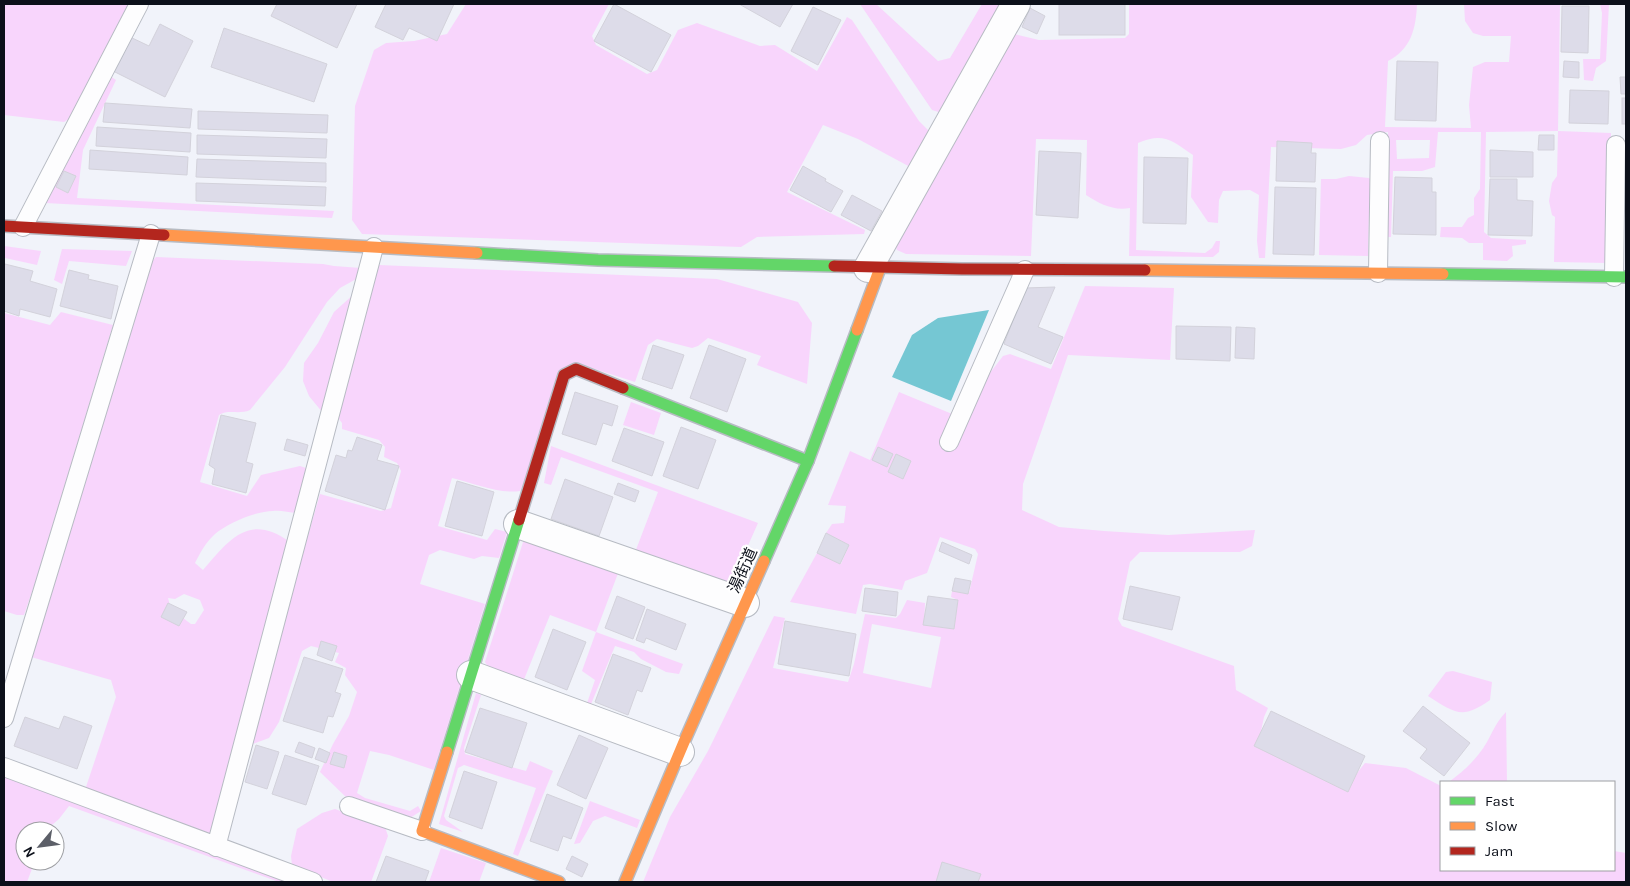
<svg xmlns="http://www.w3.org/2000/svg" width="1630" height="886" viewBox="0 0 1630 886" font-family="Karla,'Noto Sans JP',sans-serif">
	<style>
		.green { fill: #f8d5fc; fill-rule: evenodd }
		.water { fill: #75c7d3 }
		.building { fill: #dddce9; stroke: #d3d2db }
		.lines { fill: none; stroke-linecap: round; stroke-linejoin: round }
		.lane-casing { stroke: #b7bbc3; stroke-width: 20 }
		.street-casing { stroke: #b7bbc3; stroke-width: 30 }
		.fast-casing { stroke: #b7bbc3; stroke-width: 14 }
		.slow-casing { stroke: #b7bbc3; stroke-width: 14 }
		.jam-casing { stroke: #b7bbc3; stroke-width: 14 }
		.lane { stroke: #fdfdfe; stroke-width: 18 }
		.street { stroke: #fdfdfe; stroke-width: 28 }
		.fast { stroke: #63d668; stroke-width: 11 }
		.slow { stroke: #ff974d; stroke-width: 11 }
		.jam { stroke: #b3261e; stroke-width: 11 }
		.labels { text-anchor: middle; stroke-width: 4.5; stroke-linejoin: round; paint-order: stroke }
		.street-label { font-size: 16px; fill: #0c101a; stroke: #fff }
	</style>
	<rect width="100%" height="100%" fill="#f1f3fa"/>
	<g class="green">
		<polygon points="4,4 130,4 73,116 64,122 4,115"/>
		<polygon points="466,4 609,4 592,36 596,45 647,74 657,70 678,30 697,23 760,46 775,45 817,71 847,17 852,20 919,121 931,133 912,168 858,139 823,125 787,192 865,230 864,234 757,237 741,247 362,234 352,220 355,106 374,50 386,43 414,41 447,34"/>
		<polygon points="860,4 876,4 938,61 950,58 982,4 1006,4 945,114 932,110"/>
		<path d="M 1129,4 L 1417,4 C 1416,29 1411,49 1388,61 L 1385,127 L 1471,128 L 1469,105 L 1473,67 L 1485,62 L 1509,62 L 1511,36 L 1483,36 L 1473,33 L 1465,21 L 1464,4 L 1560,4 L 1558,131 L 1611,133 L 1608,263 L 1554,262 L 1555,217 L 1552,215 L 1549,201 L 1552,183 L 1557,176 L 1558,131 L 1486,132 L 1484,232 L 1491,238 L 1526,240 L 1526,244 L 1512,246 L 1513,256 L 1507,261 L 1483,260 L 1483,243 L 1469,243 L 1462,238 L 1440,237 L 1441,227 L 1462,227 L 1468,218 L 1474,215 L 1474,198 L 1480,189 L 1481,132 L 1438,132 L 1435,167 L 1422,171 L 1393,171 L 1391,237 L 1386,237 L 1388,132 L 1367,135 L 1356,145 L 1341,149 L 1271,147 L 1265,258 L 1259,258 L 1257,241 L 1259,195 L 1250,190 L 1223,191 L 1219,200 L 1218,223 L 1208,222 L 1191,197 L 1193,155 C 1172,141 1164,132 1138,143 L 1136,250 L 1205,253 L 1212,248 L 1216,241 L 1220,241 L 1219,252 L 1213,257 L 1129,256 L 1130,208 C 1113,211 1100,204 1086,195 L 1087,140 L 1036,139 L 1031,256 L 906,254 L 897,250 L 894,242 L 1014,34 L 1039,40 L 1125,38 L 1129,34 ZM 1396,140 L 1430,140 L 1429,158 L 1397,159 Z"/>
		<polygon points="1600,4 1609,4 1606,61 1596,68 1593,81 1584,80 1583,59 1600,59 1602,13"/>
		<polygon points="110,76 116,80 83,150 77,198 334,211 332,218 45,203"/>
		<polygon points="1349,176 1369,178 1374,184 1374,209 1369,212 1368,256 1319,255 1321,179 1336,179"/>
		<polygon points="4,246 41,251 37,265 5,258 4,262"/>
		<polygon points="62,249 132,251 126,266 69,261 62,284 54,280"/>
		<path d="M 156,257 L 323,264 L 334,266 L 361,268 L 358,278 L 340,288 L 327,302 L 285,367 L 250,410 C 239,415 228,409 219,415 L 200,482 L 247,496 L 261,475 L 300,466 L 309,469 L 297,513 C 289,513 281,510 273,511 C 256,511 228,523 215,534 C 206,542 200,553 195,563 L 203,570 C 229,540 249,512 290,542 L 285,561 L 301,560 L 320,494 L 381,511 L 391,508 L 401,471 L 397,463 L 384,457 L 385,447 L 379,440 L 342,429 L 342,423 L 336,415 L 374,268 L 379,265 L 717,279 L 798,302 L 812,323 L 807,384 L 757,365 L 761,356 L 708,338 L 698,346 L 692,348 L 657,339 L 648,345 L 635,382 L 576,363 L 520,491 C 498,494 473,483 452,478 L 438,526 L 487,540 L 495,529 L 507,532 L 499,558 L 482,556 L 474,559 L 440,550 L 429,555 L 420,584 L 485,604 L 434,770 L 389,755 L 370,751 L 357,793 L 365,798 L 410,811 L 418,806 L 421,811 L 410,818 L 348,799 L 320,772 L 333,744 L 349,716 L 357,692 L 345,675 L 346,668 L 335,662 L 339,653 L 311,646 L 302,651 L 279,722 L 269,738 L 239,749 L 211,837 L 88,793 L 86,787 L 116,697 L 111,680 L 31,657 L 146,268 ZM 184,594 L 200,600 L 204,610 L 195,624 L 191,624 L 171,609 L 168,598 L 175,599 Z"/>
		<path d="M 1085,286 L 1174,288 L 1170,360 L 1068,355 L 1023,484 L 1022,510 L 1059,527 L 1104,531 L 1168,535 L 1255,530 L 1252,546 L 1240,552 L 1140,552 L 1130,562 L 1118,619 L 1122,626 L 1234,666 L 1236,690 L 1268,708 L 1264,717 L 1258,745 L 1345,788 L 1365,763 L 1406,768 L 1441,786 L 1441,870 L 1614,870 L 1614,851 L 1626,853 L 1626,882 L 643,882 L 670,817 L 708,751 L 774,616 L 785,618 L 773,668 L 848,682 L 854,664 L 865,614 L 896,618 L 900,614 L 907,600 L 925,603 L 924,625 L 954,629 L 958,600 L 951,597 L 952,591 L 969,593 L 978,554 L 975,549 L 940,537 L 927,573 L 905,581 L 902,590 L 870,584 L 863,585 L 856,614 L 790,602 L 817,553 L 841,564 L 849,545 L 826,533 L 832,524 L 844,523 L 846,506 L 828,505 L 850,451 L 870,460 L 899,392 L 957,416 L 1003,356 L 1010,354 L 1051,369 ZM 896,454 L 911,462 L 903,479 L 888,472 ZM 872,624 L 941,637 L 931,688 L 863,673 Z"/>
		<polygon points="354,294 323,413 309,396 303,381 304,363 318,343 334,312"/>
		<polygon points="61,312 113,325 37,577 24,615 17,615 4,611 4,313 50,325"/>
		<polygon points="631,402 661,413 654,435 623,425"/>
		<polygon points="551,446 758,523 731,584 720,587 634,555 658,492 561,457 551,485 544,483"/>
		<polygon points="524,539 620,568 596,632 683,664 679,674 666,672 641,659 634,652 615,646 589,709 586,706 595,680 582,671 596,632 550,615 523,682 491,672 485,662"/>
		<path d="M 1453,671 L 1492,682 L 1490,700 C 1462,720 1455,713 1428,696 L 1446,672 Z"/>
		<polygon points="476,693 481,695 464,748 465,754 526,771 530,761 553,771 518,856 513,854 536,788 464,765 458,768 444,816 446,820 463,832 439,824"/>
		<path d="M 1506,712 L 1507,782 L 1449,782 C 1465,770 1477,759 1487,742 C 1493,731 1497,721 1506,712 Z"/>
		<polygon points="4,777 294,882 279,882 69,806 59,819 45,831 25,831 25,861 35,861 27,882 4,882"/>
		<polygon points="590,801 640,820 637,828 605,816 593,821 580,843 574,844"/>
		<polygon points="335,809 385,827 388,836 371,882 333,882 292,865 291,856 297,829 322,813"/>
		<polygon points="441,848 486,863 479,882 429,882"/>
	</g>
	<polygon class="water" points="989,310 951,401 892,377 912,335 938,318"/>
	<g class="building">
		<polygon points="277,4 357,4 337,48 271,16"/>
		<polygon points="386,4 454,4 437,41 409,28 403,40 375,27"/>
		<polygon points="614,4 671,35 651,72 594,41"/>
		<polygon points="739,4 793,4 780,27"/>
		<rect x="1059" y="4" width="66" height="31"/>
		<polygon points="1562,6 1589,6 1588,53 1561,52"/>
		<polygon points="813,7 841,20 818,65 791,51"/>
		<polygon points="1030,8 1045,16 1037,34 1022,27"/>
		<polygon points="160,24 193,41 165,97 111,70 128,36 149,46"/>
		<polygon points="224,28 327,64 314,102 211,67"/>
		<polygon points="1397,61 1438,62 1436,121 1395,120"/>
		<polygon points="1564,61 1579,62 1579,78 1563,77"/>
		<polygon points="1620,77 1626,77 1626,94 1621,94"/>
		<polygon points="1570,90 1609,91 1608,124 1569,123"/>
		<rect x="1622" y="98" width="4" height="26"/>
		<polygon points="105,103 192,109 190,128 103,122"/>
		<polygon points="198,111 328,115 327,133 198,129"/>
		<polygon points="97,127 191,133 190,152 96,146"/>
		<polygon points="197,135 327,139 326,158 197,154"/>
		<polygon points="1539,135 1554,135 1554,150 1538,150"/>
		<polygon points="1277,141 1312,143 1311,153 1316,153 1315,182 1276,181"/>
		<polygon points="90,150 188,157 187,175 89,169"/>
		<polygon points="1490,150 1533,152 1533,177 1490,177"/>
		<polygon points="1039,151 1081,153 1078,218 1036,215"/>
		<polygon points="1144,157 1188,158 1186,224 1143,223"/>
		<polygon points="197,159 326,163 326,182 196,177"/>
		<polygon points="803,166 826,179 825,181 843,191 831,212 790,190"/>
		<polygon points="64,171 76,176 68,193 56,187"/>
		<polygon points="1395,177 1432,178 1432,192 1436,192 1436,235 1393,234"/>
		<polygon points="1490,179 1517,179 1517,200 1533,201 1532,236 1488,235"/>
		<polygon points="196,183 326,187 325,206 196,201"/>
		<polygon points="1275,187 1316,188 1314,255 1273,254"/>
		<polygon points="852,195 882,211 871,231 841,215"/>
		<polygon points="5,264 33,271 30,281 57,289 50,317 20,309 19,316 4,311 4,269"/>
		<polygon points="69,270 89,275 88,279 118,286 111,319 60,306"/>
		<polygon points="1055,287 1038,327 1063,337 1051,364 1004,344 1025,288"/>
		<polygon points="1176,326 1231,327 1230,361 1176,359"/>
		<polygon points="1236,327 1255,328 1254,359 1235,358"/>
		<polygon points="653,345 684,355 672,389 642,379"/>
		<polygon points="709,345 746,359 727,412 690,398"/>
		<polygon points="575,392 618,406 612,426 603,423 596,445 562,434"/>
		<polygon points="221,415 256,423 246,462 253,464 246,493 212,484 215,469 209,465"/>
		<polygon points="681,427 716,440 698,489 663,476"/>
		<polygon points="624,428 664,442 652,476 612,461"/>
		<polygon points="357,437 382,445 377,460 399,466 385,510 325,491 336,455 346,458 348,450 352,451"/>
		<polygon points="287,439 308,445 305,456 284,450"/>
		<polygon points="878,447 893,454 887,467 872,460"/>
		<polygon points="896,454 911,461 903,479 888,472"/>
		<polygon points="565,479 613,497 599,536 551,519"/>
		<polygon points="457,481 494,492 482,536 445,526"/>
		<polygon points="618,483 639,491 635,502 614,494"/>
		<polygon points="826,533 849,545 840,564 817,553"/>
		<polygon points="942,542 972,555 969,564 939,551"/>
		<polygon points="955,578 971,581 968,594 952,591"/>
		<polygon points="1130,586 1180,597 1172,630 1123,619"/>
		<polygon points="865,588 898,592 896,616 862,611"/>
		<polygon points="617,596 645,607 633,639 605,628"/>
		<polygon points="928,596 958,600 954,629 923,625"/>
		<polygon points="168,603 187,612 179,626 161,617"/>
		<polygon points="647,609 686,624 676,650 646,638 644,643 636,640"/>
		<polygon points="785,621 856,634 849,676 778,664"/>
		<polygon points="553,629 586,642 567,690 535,677"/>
		<polygon points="321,641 337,646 332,661 317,655"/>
		<polygon points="613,654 651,668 642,692 637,690 628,715 595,702"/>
		<polygon points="304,657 343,669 335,692 341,694 333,717 328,716 323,733 283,721"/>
		<polygon points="1423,706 1470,743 1444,776 1420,758 1427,749 1403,731"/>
		<polygon points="480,708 527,723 512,768 465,752"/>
		<polygon points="1271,711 1365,756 1348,792 1254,746"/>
		<polygon points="64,716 92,726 77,769 14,746 25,717 59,729"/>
		<polygon points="579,735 608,748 586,799 557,785"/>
		<polygon points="299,742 315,748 312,758 295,752"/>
		<polygon points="256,745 279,752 267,789 245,782"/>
		<polygon points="319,748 330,753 326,763 315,759"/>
		<polygon points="334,752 347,756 344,768 330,764"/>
		<polygon points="285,755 319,766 306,805 272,794"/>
		<polygon points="464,771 497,782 482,829 449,817"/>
		<polygon points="547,794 583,808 571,839 563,836 558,851 530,841"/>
		<polygon points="386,856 429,871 425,882 376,882"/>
		<polygon points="572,856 588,864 582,877 566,869"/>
		<polygon points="942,862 981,874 978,882 936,882"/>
	</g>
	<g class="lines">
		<g class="lane-casing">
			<g id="lane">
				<polyline points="23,227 139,4"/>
				<polyline points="1378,273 1380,141"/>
				<polyline points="1614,277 1616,145"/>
				<polyline points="949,442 1025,270"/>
				<polyline points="4,718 151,234"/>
				<polyline points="4,767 313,882"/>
				<polyline points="349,806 422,831"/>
				<polyline points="216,847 374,247"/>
			</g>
		</g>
		<g class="street-casing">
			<g id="street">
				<polyline points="868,268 1016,4"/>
				<polyline points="518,524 745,603"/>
				<polyline points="471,675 680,752"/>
			</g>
		</g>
		<g class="fast-casing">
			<g id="fast">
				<polyline points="477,253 598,260 834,266"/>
				<polyline points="1443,274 1626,277"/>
				<polyline points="623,388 808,461"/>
				<polyline points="764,561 808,461 857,330"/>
				<polyline points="447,752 519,520"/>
			</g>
		</g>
		<g class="slow-casing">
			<g id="slow">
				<polyline points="164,235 477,253"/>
				<polyline points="1145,270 1443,274"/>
				<polyline points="857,330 880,268"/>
				<polyline points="447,752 422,831 559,882"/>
				<polyline points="625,882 684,742 764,561"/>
			</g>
		</g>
		<g class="jam-casing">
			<g id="jam">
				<polyline points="4,226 164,235"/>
				<polyline points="834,266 962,269 1145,270"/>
				<polyline points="519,520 564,375 576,369 623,388"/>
			</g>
		</g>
		<use href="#lane" class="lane"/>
		<use href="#street" class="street"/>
		<use href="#fast" class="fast"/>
		<use href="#slow" class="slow"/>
		<use href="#jam" class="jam"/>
	</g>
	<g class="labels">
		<g class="street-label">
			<text transform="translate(742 570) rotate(-66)" y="6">湯街道</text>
		</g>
	</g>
	<rect width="1630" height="886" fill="none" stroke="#0c101a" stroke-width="10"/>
	<rect x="1440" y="781" width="175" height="90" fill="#ffffff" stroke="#9e9fa3"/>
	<rect x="1450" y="797" width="25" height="8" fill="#63d668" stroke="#9e9fa3"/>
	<text x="1485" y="806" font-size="15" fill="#0c101a">Fast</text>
	<rect x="1450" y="822" width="25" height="8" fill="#ff974d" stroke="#9e9fa3"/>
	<text x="1485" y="831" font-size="15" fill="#0c101a">Slow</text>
	<rect x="1450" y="847" width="25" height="8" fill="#b3261e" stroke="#9e9fa3"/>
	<text x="1485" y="856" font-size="15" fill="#0c101a">Jam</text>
	<g transform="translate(40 846) rotate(241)"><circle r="24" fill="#ffffff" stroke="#9e9fa3"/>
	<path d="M0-4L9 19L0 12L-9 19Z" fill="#5c5f68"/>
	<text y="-8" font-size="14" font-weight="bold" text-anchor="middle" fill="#0c101a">N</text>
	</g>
</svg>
